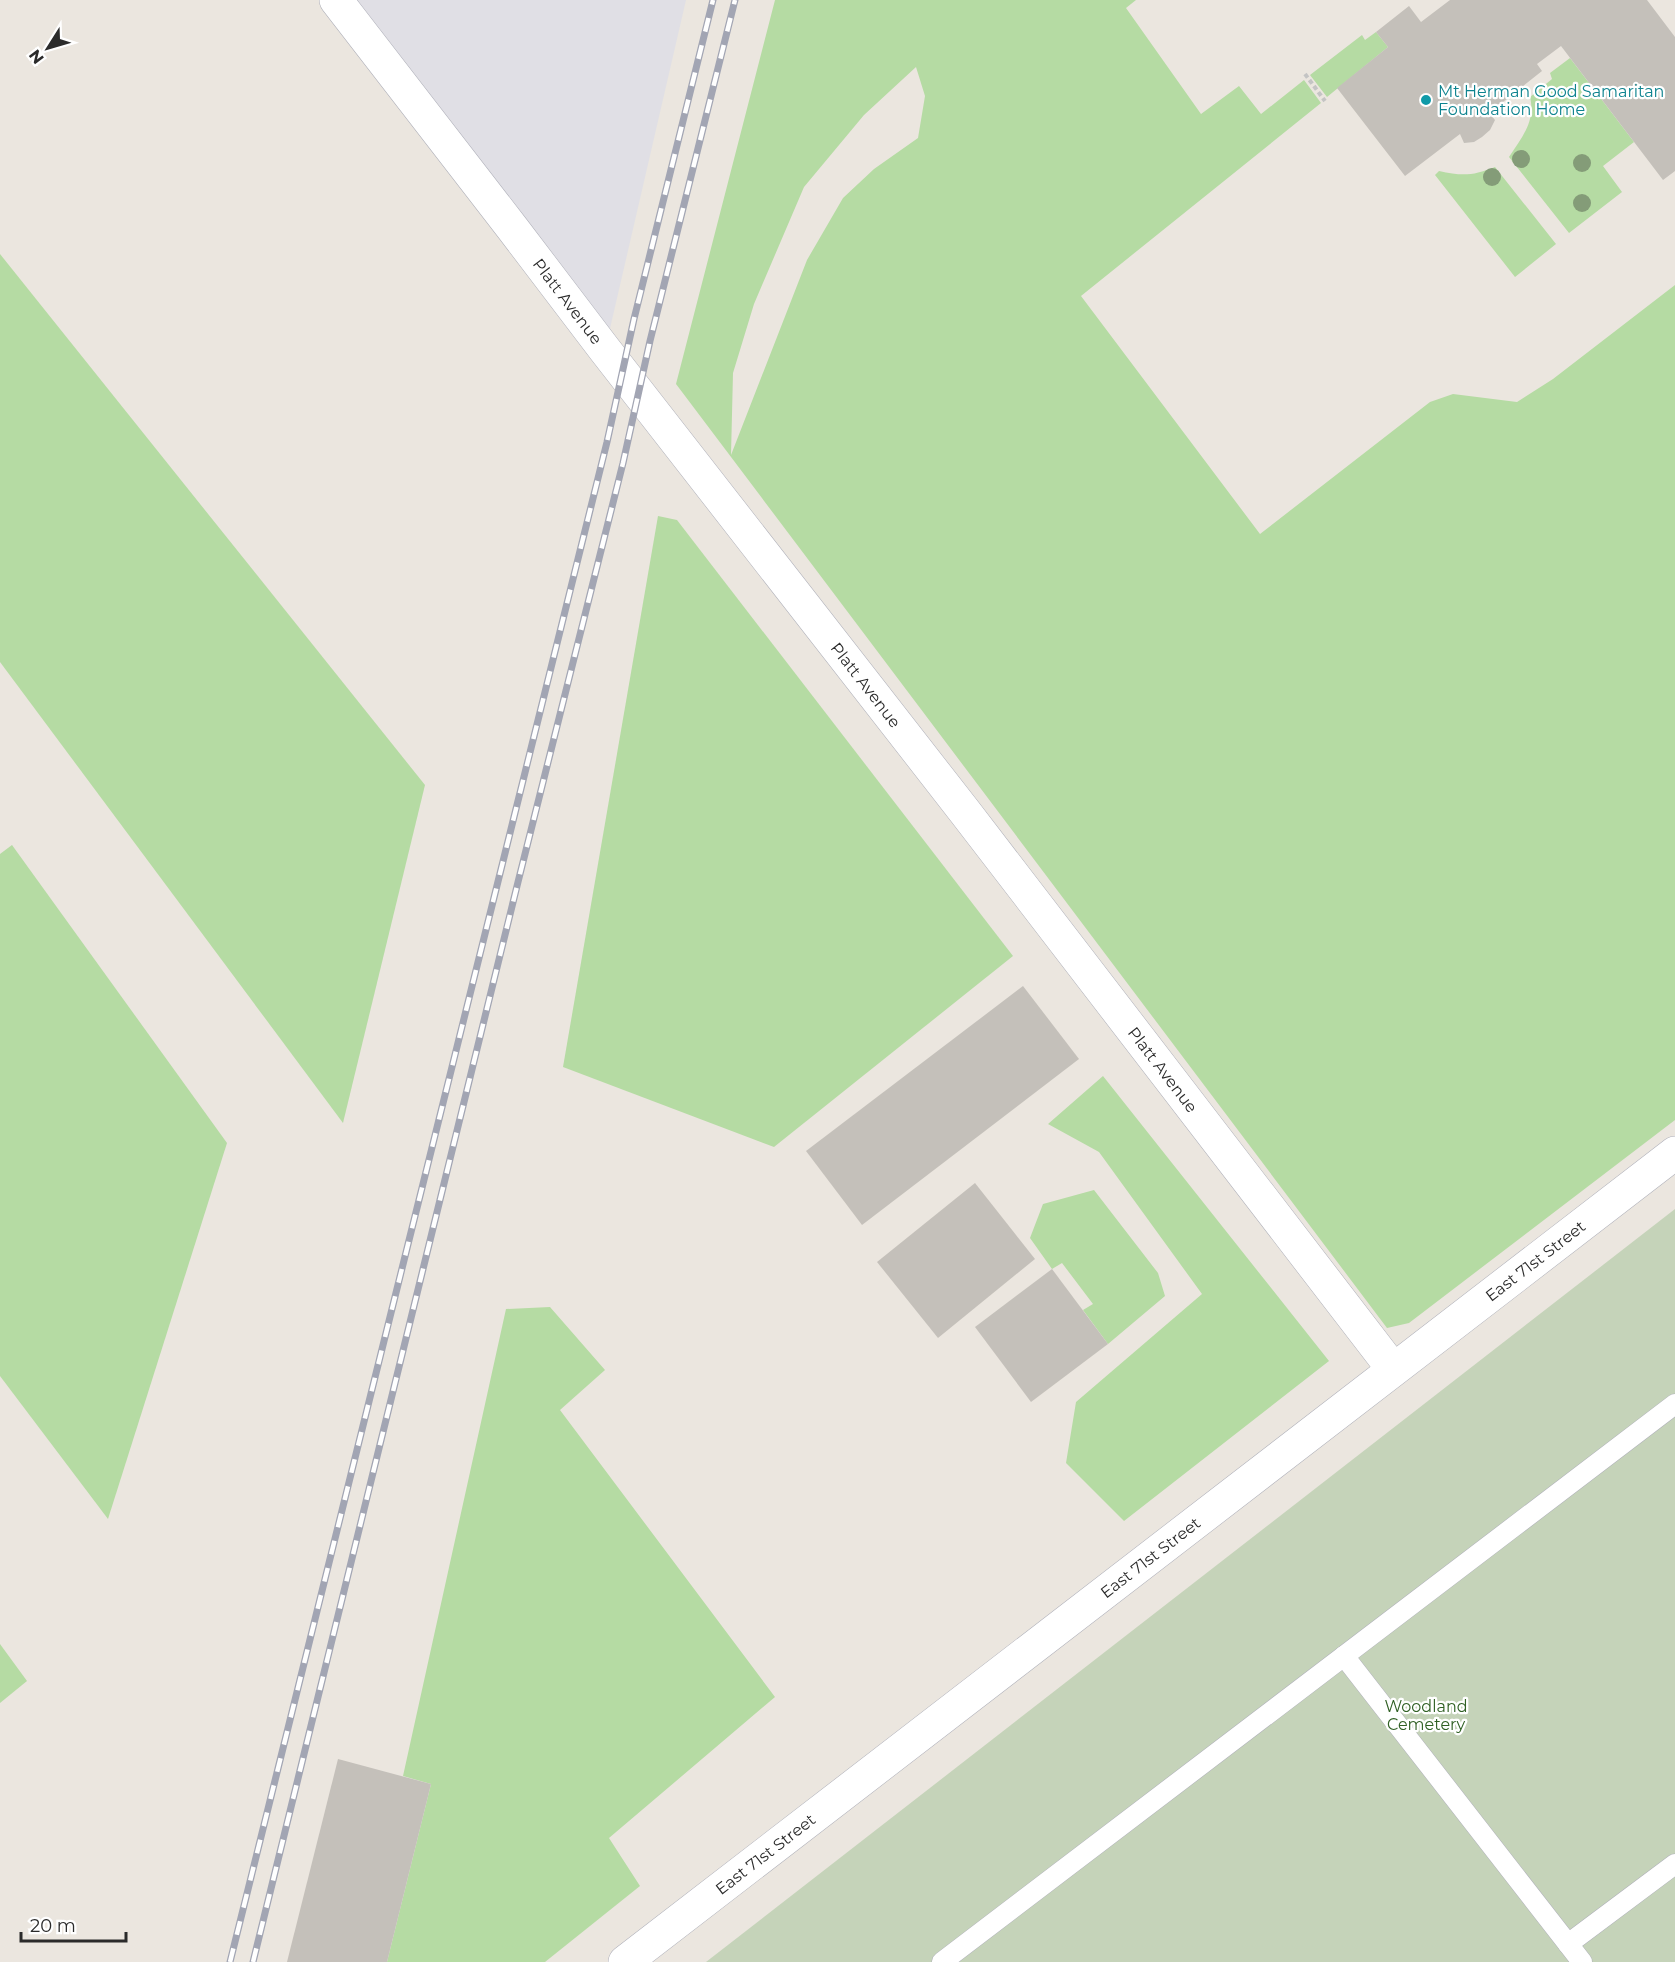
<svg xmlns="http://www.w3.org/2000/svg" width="1675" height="1962" viewBox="0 0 1675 1962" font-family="Montserrat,sans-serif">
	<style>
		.industrial { fill: #e0dfe5 }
		.green { fill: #b5dba3; fill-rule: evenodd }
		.cemetery { fill: #c5d3b9 }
		.building { fill: #c4c0ba }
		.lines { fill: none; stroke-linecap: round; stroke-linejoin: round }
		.lane-casing { stroke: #b0b1ba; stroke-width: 21 }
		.street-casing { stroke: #b0b1ba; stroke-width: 34 }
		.secondary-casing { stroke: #b0b1ba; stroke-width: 34 }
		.path { stroke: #c4c4c4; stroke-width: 4; stroke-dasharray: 4.5 3; stroke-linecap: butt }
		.lane { stroke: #fff; stroke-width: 20 }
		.street { stroke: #fff; stroke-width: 33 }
		.secondary { stroke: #fff; stroke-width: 33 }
		.rail-casing { stroke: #a2a5b3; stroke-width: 7 }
		.rail { stroke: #fff; stroke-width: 4.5; stroke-dasharray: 14; stroke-linecap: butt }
		.tree { fill: #849c78 }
		.culture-dot { fill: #0f9aa8; stroke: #fff; stroke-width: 2 }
		.labels { text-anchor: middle; stroke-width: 4.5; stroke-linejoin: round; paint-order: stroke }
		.culture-label { font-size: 16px; fill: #0d838f; stroke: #fff; text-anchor: start }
		.street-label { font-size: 16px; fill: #2b2b2b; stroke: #fff }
		.park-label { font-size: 16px; fill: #306024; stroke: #fff }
	</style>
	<rect width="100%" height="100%" fill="#ebe6df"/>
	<polygon class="industrial" points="336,0 686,0 605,350"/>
	<g class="green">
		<path d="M 775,0 L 1136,0 L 1126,8 L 1201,114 L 1239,86 L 1261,114 L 1304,80 L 1321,103 L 1081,296 L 1260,534 L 1430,402 L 1453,394 L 1517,402 L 1553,379 L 1675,285 L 1675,1120 L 1409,1323 L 1387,1328 L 676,384 ZM 916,67 L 925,96 L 918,138 L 874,169 L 843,198 L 807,260 L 731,455 L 733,373 L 754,304 L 804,187 L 864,115 Z"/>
		<polygon points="1376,32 1388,47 1327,97 1310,75 1362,35 1365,40"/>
		<path d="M 1570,58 L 1634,142 L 1603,166 L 1622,192 L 1569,233 L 1509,157 C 1521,139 1536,121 1530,97 L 1552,79 L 1550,73 Z"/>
		<path d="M 1495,167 L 1556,244 L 1515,277 L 1435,175 L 1439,171 C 1462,176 1473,176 1495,167 Z"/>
		<polygon points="0,254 425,785 343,1123 0,662"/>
		<polygon points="658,516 677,520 1013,956 774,1147 563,1067"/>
		<polygon points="12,845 227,1143 108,1519 0,1376 0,854"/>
		<polygon points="1103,1076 1329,1361 1124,1521 1066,1463 1076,1402 1202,1294 1099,1152 1048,1124"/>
		<polygon points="1094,1190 1158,1273 1165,1296 1108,1344 1083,1310 1093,1304 1062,1263 1052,1269 1030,1238 1043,1204"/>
		<polygon points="550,1307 605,1370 560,1410 775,1697 609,1838 640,1886 545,1962 387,1962 431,1784 403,1776 506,1309"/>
		<polygon points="0,1644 27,1681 0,1703"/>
	</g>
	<polygon class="cemetery" points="1675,1209 1675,1962 706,1962"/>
	<g class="building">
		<polygon points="1450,0 1647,0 1675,37 1675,171 1663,180 1561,46 1537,64 1542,71 1489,113 1495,120 1490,130 1482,137 1474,142 1464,143 1460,134 1405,176 1337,88 1388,47 1376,32 1409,6 1421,22"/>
		<polygon points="1023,986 1079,1059 862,1225 806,1151"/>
		<polygon points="975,1183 1035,1259 938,1338 877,1262"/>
		<polygon points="1052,1269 1108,1344 1031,1402 975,1327"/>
		<polygon points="338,1759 431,1784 387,1962 287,1962"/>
	</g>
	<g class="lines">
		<g class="lane-casing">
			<g id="lane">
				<polyline points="1344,1656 1582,1962"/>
				<polyline points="1568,1944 1675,1864"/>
				<polyline points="942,1962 1675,1404"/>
			</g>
		</g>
		<g class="street-casing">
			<g id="street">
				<path id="s1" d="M 336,0 L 513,229 L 605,350 L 965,812 L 1393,1369"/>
			</g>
		</g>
		<g class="secondary-casing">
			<g id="secondary">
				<path id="s2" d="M 625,1962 L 1675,1153"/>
			</g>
		</g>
		<polyline class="path" points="1305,74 1325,101"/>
		<use href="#lane" class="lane"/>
		<use href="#street" class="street"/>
		<use href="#secondary" class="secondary"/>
		<g class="rail-casing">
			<g id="rail">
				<polyline points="230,1962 607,442 634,319 713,0"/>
				<polyline points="253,1962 518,882 623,463 650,341 735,0"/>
			</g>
		</g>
		<use href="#rail" class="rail"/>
	</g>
	<g class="tree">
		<circle cx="1521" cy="159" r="9"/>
		<circle cx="1582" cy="163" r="9"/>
		<circle cx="1492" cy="177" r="9"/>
		<circle cx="1582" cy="203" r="9"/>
	</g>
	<circle class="culture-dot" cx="1426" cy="100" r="6"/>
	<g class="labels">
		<g class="culture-label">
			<text x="1438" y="97">Mt Herman Good Samaritan<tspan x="1438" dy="18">Foundation Home</tspan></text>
		</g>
		<g class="street-label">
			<text dy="6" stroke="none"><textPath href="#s1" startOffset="380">Platt Avenue</textPath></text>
			<text dy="6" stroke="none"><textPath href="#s1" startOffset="866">Platt Avenue</textPath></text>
			<text dy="6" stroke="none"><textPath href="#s1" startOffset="1352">Platt Avenue</textPath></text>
			<text dy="6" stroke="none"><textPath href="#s2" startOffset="1149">East 71st Street</textPath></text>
			<text dy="6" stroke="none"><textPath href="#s2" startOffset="663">East 71st Street</textPath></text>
			<text dy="6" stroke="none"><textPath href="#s2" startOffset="177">East 71st Street</textPath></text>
		</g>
		<g class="park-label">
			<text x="1426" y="1712">Woodland<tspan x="1426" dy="18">Cemetery</tspan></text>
		</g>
	</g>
	<g transform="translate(48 48) rotate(233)" stroke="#ffffff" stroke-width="4.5" paint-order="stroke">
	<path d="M0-4.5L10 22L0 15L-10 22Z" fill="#2b2b2b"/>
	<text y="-9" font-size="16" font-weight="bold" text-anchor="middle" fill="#2b2b2b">N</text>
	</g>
	<path d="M21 1932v9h105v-9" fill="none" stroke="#2b2b2b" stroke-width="3"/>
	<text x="30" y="1932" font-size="18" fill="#2b2b2b" stroke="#ffffff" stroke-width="4.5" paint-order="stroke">20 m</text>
</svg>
